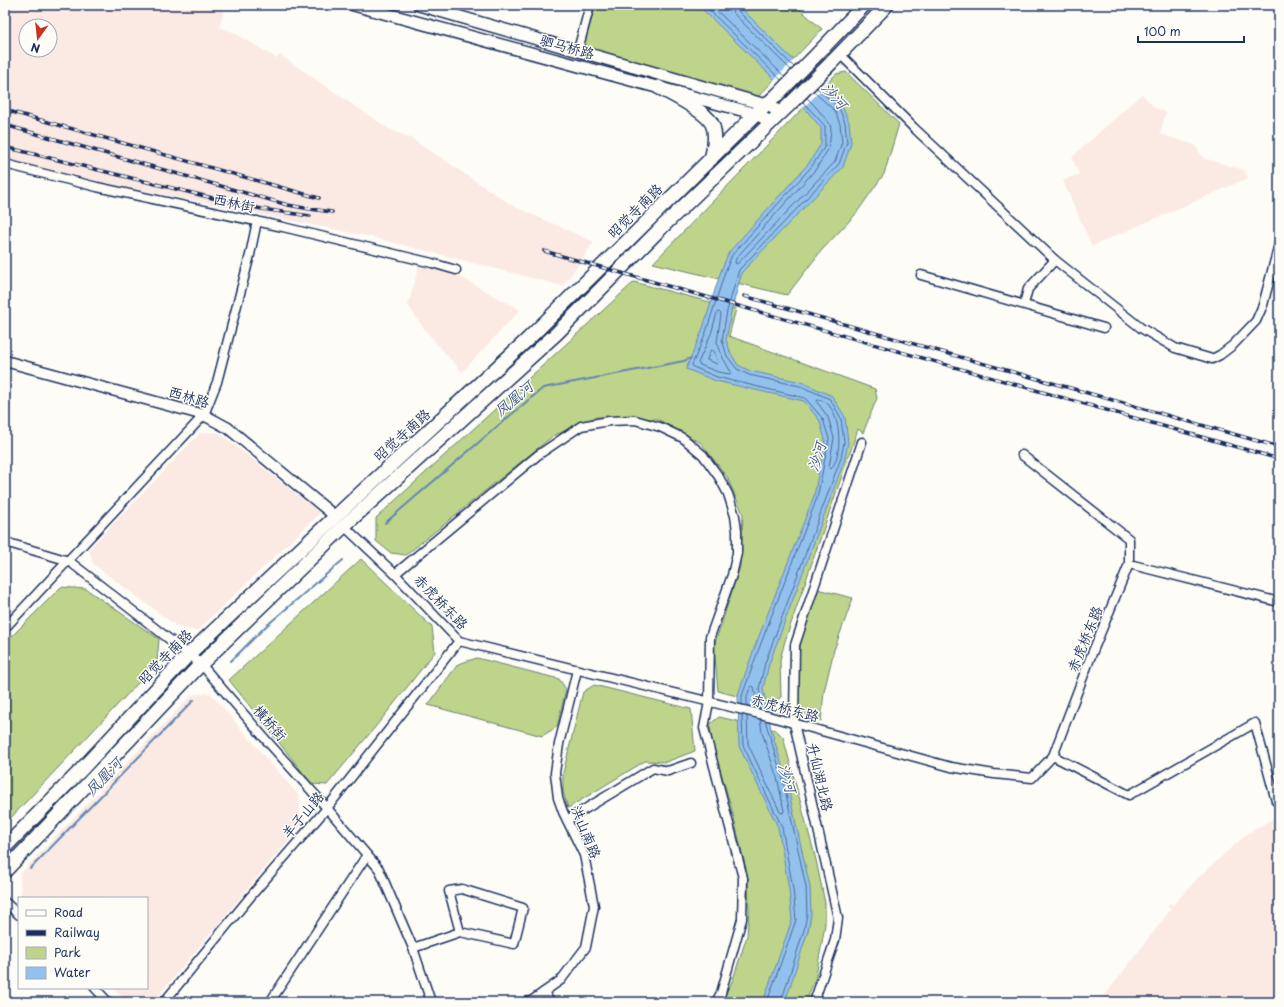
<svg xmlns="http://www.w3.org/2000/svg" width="1284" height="1007" viewBox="0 0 1284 1007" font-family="'Playpen Sans','LXGW WenKai TC',sans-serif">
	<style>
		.built { fill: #fbe9e3; fill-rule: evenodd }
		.green { fill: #bdd48a; stroke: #6c8274 }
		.water { fill: #93c1ed; stroke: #6387b4 }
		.pier { fill: #fdfcf7 }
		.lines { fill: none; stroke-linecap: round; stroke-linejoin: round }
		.shore { stroke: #4b6997; stroke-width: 1 }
		.stream { stroke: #6387b4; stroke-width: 2 }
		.minor-casing { stroke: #1b2f5e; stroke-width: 11 }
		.tertiary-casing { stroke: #1b2f5e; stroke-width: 13 }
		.secondary-casing { stroke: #1b2f5e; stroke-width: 14 }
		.primary-casing { stroke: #1b2f5e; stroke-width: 16 }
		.minor { stroke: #fdfcf7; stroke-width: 8 }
		.tertiary { stroke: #fdfcf7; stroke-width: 10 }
		.secondary { stroke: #fdfcf7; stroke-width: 11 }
		.primary { stroke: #fdfcf7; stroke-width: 13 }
		.rail-casing { stroke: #1b2f5e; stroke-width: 3.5 }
		.rail { stroke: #fdfcf7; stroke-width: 2; stroke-dasharray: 6; stroke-linecap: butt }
		.primary-bridge-casing { stroke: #1b2f5e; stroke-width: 16; stroke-linecap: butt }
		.primary-bridge { stroke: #fdfcf7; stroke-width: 13 }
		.labels { text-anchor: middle; stroke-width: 3; stroke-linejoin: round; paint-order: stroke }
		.street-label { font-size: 14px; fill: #1b2f5e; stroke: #fdfcf7 }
		.water-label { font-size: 15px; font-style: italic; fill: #3f5b89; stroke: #fdfcf7 }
	</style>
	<rect width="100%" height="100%" fill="#fdfcf7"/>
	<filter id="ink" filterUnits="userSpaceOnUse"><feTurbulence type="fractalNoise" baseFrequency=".025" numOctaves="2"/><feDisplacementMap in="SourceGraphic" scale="8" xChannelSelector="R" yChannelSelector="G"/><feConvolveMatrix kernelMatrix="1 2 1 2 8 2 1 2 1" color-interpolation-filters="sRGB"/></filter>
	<g filter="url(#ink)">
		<g class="built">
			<path d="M 5,5 L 226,5 L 219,27 L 233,32 L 276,58 L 280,55 L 387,128 L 412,139 L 513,206 L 594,242 L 563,286 L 372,237 L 78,177 L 5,158 ZM 26,26 L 50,26 L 50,50 L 26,50 Z"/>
			<polygon points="1142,94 1155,108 1166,112 1160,134 1195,145 1203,158 1244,170 1248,178 1092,246 1063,181 1079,174 1072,157"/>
			<polygon points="419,266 434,268 462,278 520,310 462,372 425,330 408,305"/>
			<polygon points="218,432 320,513 197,631 178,627 93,564 89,549 200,433"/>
			<polygon points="210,693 299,796 301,825 153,1002 128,1002 113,988 147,988 147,898 21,898 20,874 192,695"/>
			<polygon points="1279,815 1279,1002 1096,1002 1100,996 1103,998 1171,909 1167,906 1171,903 1173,905 1200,876 1247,834"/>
		</g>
		<g class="green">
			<polygon points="596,5 795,5 822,29 758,97 583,47"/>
			<polygon points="846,72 899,124 884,174 855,215 821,251 787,295 653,263 836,74"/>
			<polygon points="634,282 736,309 729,336 875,389 877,398 863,433 858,429 785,641 780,660 781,697 770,705 718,691 714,646 740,567 743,514 727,477 701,443 657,419 596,417 553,436 406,555 391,553 376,541 376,518"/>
			<polygon points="361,559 432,627 435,652 381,720 327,785 312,784 229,680"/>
			<polygon points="61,587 86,589 159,639 157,663 5,824 5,643"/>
			<polygon points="817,589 853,598 834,650 824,692 821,721 805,714 798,707 798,673 800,645"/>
			<polygon points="477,658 559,679 566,689 557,727 542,736 428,705 458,664"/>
			<polygon points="594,685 691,709 695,751 666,762 645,761 568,808 563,792 563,773 583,692"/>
			<polygon points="719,717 776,730 783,737 816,860 825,903 825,925 816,976 806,1002 722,1002 733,979 747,936 749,911 748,878 732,810 712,742 710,724"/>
		</g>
		<polygon class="water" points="698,5 738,5 784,51 842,106 849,122 851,143 843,167 742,272 731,312 726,340 731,354 738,365 750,371 801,382 832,396 845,417 848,442 845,459 769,664 763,689 771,729 786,779 810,887 811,915 808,931 785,1002 763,1002 792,920 789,889 778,827 739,746 738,695 754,649 814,496 825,440 820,421 804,401 716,381 686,369 702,331 721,271 729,252 809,163 821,144 821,128 808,112"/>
		<polygon class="pier" points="795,59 824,87 802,109 773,81"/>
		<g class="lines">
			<g class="shore">
				<polyline points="704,5 781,80"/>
				<polyline points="711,5 785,77"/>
				<polyline points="730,5 733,13 791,70"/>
				<polyline points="735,5 737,10 794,67"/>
				<polyline points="807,98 815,106 830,124 831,129 829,148 816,169 737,257 735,262 736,264 738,263 835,162 842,142 840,124 835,111 813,91"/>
				<polygon points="719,312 721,314 717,342 723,358 731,372 730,374 718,372 700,365 698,363 711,334 717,313"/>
				<polygon points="711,350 714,351 718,362 717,364 707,360"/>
				<path d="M 818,400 C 821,400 825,401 827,403 C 841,417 843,454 831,469 L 829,467 L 834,438 L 828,417 L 817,402 Z"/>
				<polyline points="742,705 742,696 758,651 817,498 829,439 823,419 805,398 717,377 693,367 692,365 706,332 725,272 732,255 812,166 825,146 825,126 803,102"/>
				<polyline points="747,706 747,697 750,687 753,686 754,687 758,708"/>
				<polyline points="763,710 759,689 765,663 841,458 844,442 841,418 830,399 800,386 749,375 737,369 727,356 722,340 727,311 739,270 839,164 847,142 845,123 839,108 817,88"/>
				<polyline points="742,715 743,745 782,827 793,889 796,920 767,1002"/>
				<polyline points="747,716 748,744 780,812 783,813 784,811 778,781 762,732 760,719"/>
				<polyline points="765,720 783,780 806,887 807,914 804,930 781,1002"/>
			</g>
			<g class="stream">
				<polyline points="385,523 500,424 543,388 684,361 691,358"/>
				<polyline points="231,661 265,627 343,560"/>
				<polyline points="30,869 194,700"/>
			</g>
			<g class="minor-casing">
				<g id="minor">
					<polyline points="578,50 590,5"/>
					<polyline points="840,54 913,127 1055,260 1141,328 1175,348 1212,359 1220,355 1233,345 1256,321 1263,305 1279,244"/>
					<polyline points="5,164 97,187 283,227 432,263 456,270"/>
					<polyline points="921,275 1104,328"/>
					<polyline points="1024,304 1028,289 1055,260"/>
					<polyline points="344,526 395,574 459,641 768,716 951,767 994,774 1032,778 1053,756 1091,656 1129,564 1129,539 1022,455"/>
					<polyline points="5,542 69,561 201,664 267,741 327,808 379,869 413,948 431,1002"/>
					<polyline points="1129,564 1279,602"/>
					<polyline points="395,574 538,455 581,426 609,421 635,420 660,427 683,438 703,455 719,477 728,494 735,516 737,531 737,553 732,575 710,637 709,702 704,728 743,878 742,919 721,993 716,1002"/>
					<polyline points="5,628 204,415 217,382 250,255 257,221"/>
					<polyline points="1053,756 1129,795 1255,723 1276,801 1279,800"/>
					<polyline points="567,820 653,768 668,771 691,763"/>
					<polyline points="5,902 19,915"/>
					<polyline points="413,948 460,932 514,944 523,908 462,889 449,891 460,932"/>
					<polyline points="95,988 108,1002"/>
					<polyline points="544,992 550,1002"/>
					<polyline points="164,1002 251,896 327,808 459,641"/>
					<polyline points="270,1002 367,855"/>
					<polyline points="526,1002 531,1001 561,980 586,947 594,906 584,855 563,812 558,798 555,773 559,744 577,670"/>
					<polyline points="814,1002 835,940 838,918 794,723 795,645 862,442"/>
				</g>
			</g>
			<g class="tertiary-casing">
				<polyline id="tertiary" points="5,361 204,415 228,428 336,517"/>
			</g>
			<g class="secondary-casing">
				<g id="secondary">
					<polyline points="354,5 756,114 771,122"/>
					<polyline points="419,5 766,105 782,112"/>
				</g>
			</g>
			<g class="primary-casing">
				<g id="primary">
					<polyline points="823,48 864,5"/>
					<polyline points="831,63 887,5"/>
					<path d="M 658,87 C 671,94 706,111 712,124 C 717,135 714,148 711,159"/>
					<polyline points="5,847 80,771 189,654 352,501 528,339 756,114 776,96"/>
					<polyline points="5,871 201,664 344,526 556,334 661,228 790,104"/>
				</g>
			</g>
			<use href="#minor" class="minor"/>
			<use href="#tertiary" class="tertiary"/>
			<use href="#secondary" class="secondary"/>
			<use href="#primary" class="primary"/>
			<g class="rail-casing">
				<g id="rail">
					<polyline points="5,110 319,198"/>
					<polyline points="5,125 288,205 310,209 332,212"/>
					<polyline points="5,147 237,204 262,209 310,216"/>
					<polyline points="544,251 1279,459"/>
					<polyline points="744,296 1279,447"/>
				</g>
			</g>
			<use href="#rail" class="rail"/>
			<g class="primary-bridge-casing">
				<g id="primary-bridge">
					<polyline points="776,96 823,48"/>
					<polyline points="790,104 831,63"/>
				</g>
			</g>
			<use href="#primary-bridge" class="primary-bridge"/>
		</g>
	</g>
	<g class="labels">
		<g class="street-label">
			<text transform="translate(567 47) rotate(15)" y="5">驷马桥路</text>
			<text transform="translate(234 203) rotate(12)" y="5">西林街</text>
			<text transform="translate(635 211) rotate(-45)" y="5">昭觉寺南路</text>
			<text transform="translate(189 397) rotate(17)" y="5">西林路</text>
			<text transform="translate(402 435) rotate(-42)" y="5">昭觉寺南路</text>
			<text transform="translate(441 602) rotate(46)" y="5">赤虎桥东路</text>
			<text transform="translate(1085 639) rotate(-68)" y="5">赤虎桥东路</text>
			<text transform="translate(165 657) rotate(-46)" y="5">昭觉寺南路</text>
			<text transform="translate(785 708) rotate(15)" y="5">赤虎桥东路</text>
			<text transform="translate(270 723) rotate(49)" y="5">横桥街</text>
			<text transform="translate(820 777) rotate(77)" y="5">升仙湖北路</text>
			<text transform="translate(303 815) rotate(-50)" y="5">羊子山路</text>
			<text transform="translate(586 832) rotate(68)" y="5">洪山南路</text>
		</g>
		<g class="water-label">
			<text transform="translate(834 96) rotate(49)" y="5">沙河</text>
			<text transform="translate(514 399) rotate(-40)" y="5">凤凰河</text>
			<text transform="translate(817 457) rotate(-73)" y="5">沙河</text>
			<text transform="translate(104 777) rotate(-46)" y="5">凤凰河</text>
			<text transform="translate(787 778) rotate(74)" y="5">沙河</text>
		</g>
	</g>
	<rect width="1284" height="1007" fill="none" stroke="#fdfcf7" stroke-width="20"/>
	<rect x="10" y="10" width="1264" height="987" fill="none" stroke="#1b2f5e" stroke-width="1.5" filter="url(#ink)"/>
	<rect x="18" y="897" width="130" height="92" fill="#fdfcf7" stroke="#a3aaba"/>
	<rect x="26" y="910" width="20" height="6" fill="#fdfcf7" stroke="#a3aaba"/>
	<text x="54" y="917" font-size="12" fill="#1b2f5e">Road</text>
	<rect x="26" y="930" width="20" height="6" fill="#1b2f5e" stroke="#a3aaba"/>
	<text x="54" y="937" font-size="12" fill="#1b2f5e">Railway</text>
	<rect x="26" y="947" width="20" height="12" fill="#bdd48a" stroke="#a3aaba"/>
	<text x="54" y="957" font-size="12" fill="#1b2f5e">Park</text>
	<rect x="26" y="967" width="20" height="12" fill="#93c1ed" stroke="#a3aaba"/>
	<text x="54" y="977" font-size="12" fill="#1b2f5e">Water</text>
	<g transform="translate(38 38) rotate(195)"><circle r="19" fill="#fdfcf7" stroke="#a3aaba"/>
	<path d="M0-3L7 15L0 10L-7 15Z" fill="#c8321e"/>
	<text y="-6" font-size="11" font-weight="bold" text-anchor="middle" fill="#1b2f5e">N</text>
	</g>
	<path d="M1138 36v6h106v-6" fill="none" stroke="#1b2f5e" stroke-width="2"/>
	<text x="1144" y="36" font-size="12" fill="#1b2f5e" stroke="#fdfcf7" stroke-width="3" paint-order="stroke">100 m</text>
</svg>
